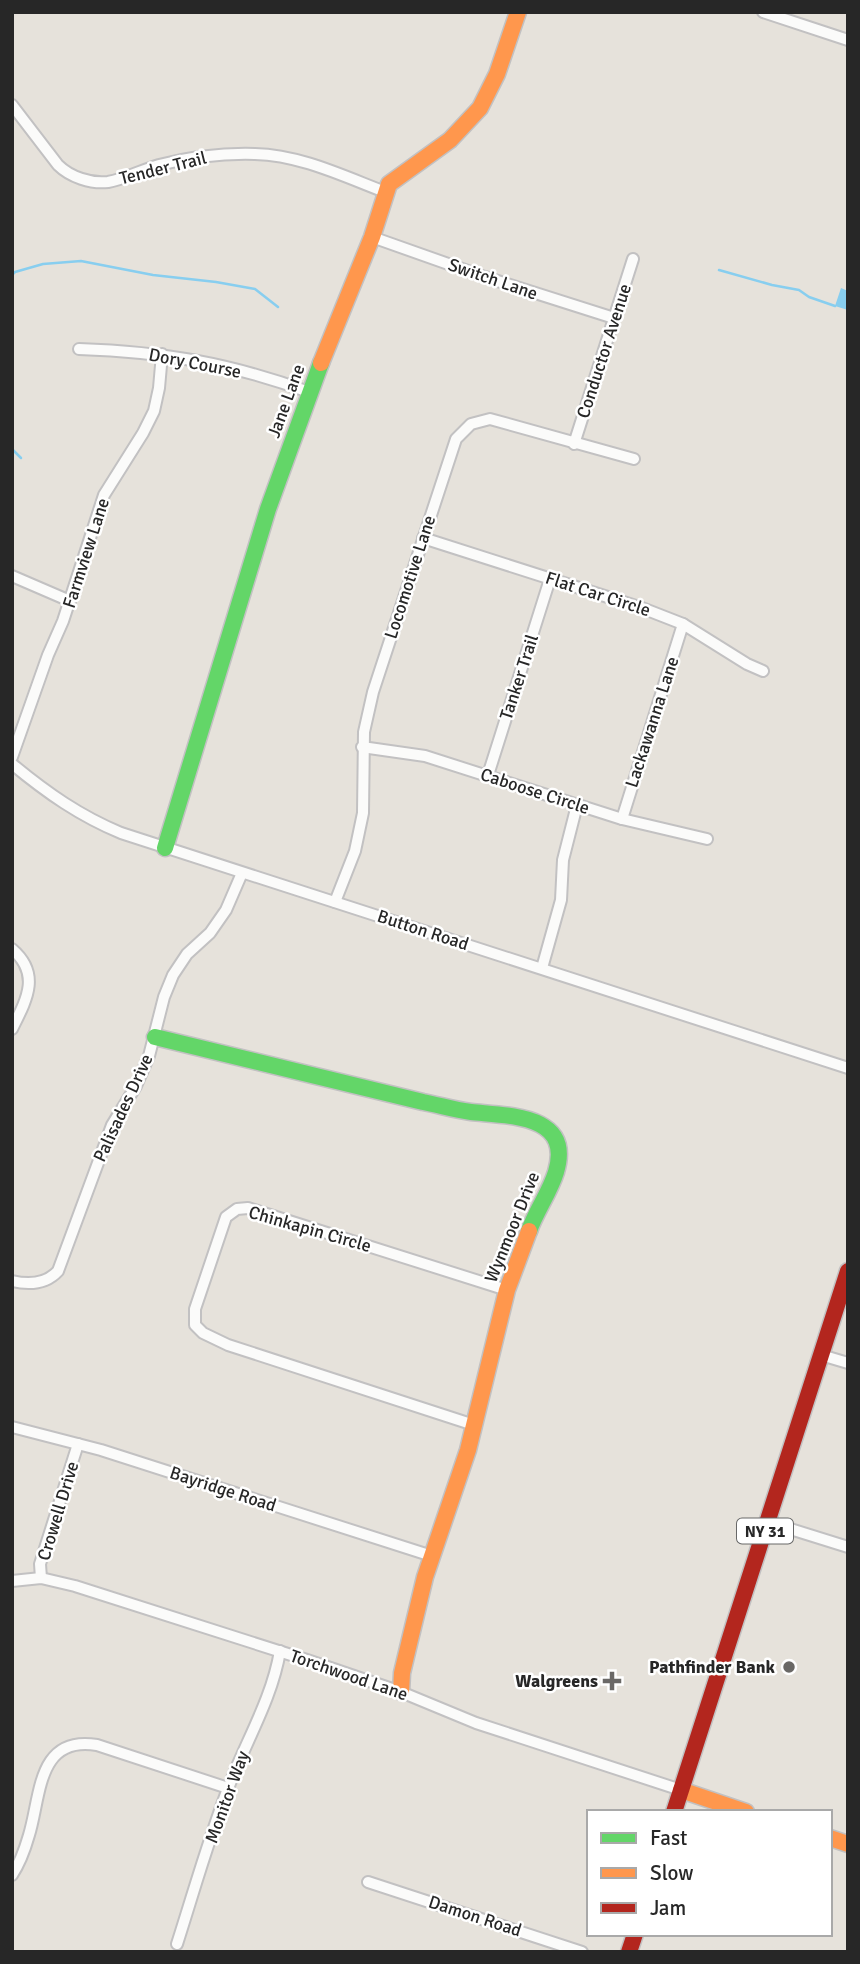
<svg xmlns="http://www.w3.org/2000/svg" width="860" height="1964" viewBox="0 0 860 1964" font-family="Signika,sans-serif">
	<style>
		.water { fill: #88ceef }
		.lines { fill: none; stroke-linecap: round; stroke-linejoin: round }
		.stream { stroke: #88ceef; stroke-width: 2.5 }
		.street-casing { stroke: #c2c1c2; stroke-width: 14 }
		.fast-casing { stroke: #c2c1c2; stroke-width: 19 }
		.slow-casing { stroke: #c2c1c2; stroke-width: 19 }
		.jam-casing { stroke: #c2c1c2; stroke-width: 19 }
		.street { stroke: #fbfbfa; stroke-width: 10 }
		.fast { stroke: #63d668; stroke-width: 16 }
		.slow { stroke: #ff974d; stroke-width: 16 }
		.jam { stroke: #b3261e; stroke-width: 16 }
		.poi-dot { fill: #6a6866; stroke: #fff; stroke-width: 2.5 }
		.labels { text-anchor: middle; stroke-width: 5; stroke-linejoin: round; paint-order: stroke }
		.shield { fill: #fff; stroke: #686868; stroke-width: 2 }
		.shield-label { font-size: 16px; font-weight: bold; fill: #272727 }
		.street-label { font-size: 18px; fill: #272727; stroke: #fff }
		.poi-label { font-size: 18px; font-weight: bold; fill: #272727; stroke: #fff; text-anchor: end }
	</style>
	<rect width="100%" height="100%" fill="#e6e2db"/>
	<polygon class="water" points="841,288 848,291 848,310 835,306"/>
	<g class="lines">
		<g class="stream">
			<polyline points="719,270 772,285 799,290 809,297 835,306"/>
			<polyline points="12,275 15,272 43,264 81,261 153,275 216,282 255,289 278,307"/>
			<polyline points="12,449 21,458"/>
		</g>
		<g class="street-casing">
			<g id="street">
				<polyline points="763,12 848,40"/>
				<path d="M 12,105 L 58,165 C 70,177 91,184 108,182 C 125,179 142,170 159,165 C 191,157 223,153 255,154 C 300,155 343,176 385,192"/>
				<polyline points="372,237 485,277 614,318"/>
				<path d="M 79,349 C 164,352 229,363 309,392"/>
				<polyline points="574,444 633,259"/>
				<polyline points="423,538 642,608 683,624 747,664 763,671"/>
				<polyline points="12,576 70,601"/>
				<polyline points="362,747 425,756 622,819 707,839"/>
				<polyline points="12,757 48,655 63,621 104,495 143,433 154,411 159,388 162,354"/>
				<path d="M 12,764 C 47,793 80,816 121,833 L 848,1068"/>
				<polyline points="488,775 550,579"/>
				<polyline points="622,819 683,624"/>
				<polyline points="335,902 355,851 363,813 364,732 373,692 456,439 471,424 490,419 634,459"/>
				<path d="M 12,949 C 41,974 27,999 12,1029"/>
				<polyline points="542,968 561,900 563,860 577,805"/>
				<path d="M 12,1281 C 29,1285 46,1284 58,1271 L 112,1125 L 136,1086 L 149,1056 L 164,997 L 173,975 L 187,954 L 210,933 L 226,910 L 242,873"/>
				<polyline points="821,1355 848,1363"/>
				<polyline points="474,1425 228,1345 203,1333 195,1325 195,1309 226,1217 237,1209 248,1208 507,1290"/>
				<polyline points="12,1427 101,1450 432,1556"/>
				<polyline points="768,1522 848,1547"/>
				<polyline points="41,1578 40,1564 78,1444"/>
				<polyline points="12,1581 41,1578 75,1586 310,1661 401,1692 476,1723 681,1790"/>
				<path d="M 12,1875 C 20,1863 25,1849 29,1835 C 41,1796 37,1735 97,1745 L 228,1788"/>
				<polyline points="368,1882 582,1952"/>
				<path d="M 177,1944 C 194,1891 209,1837 229,1786 C 246,1741 272,1699 280,1651"/>
			</g>
		</g>
		<g class="fast-casing">
			<g id="fast">
				<polyline points="165,848 268,509 321,363"/>
				<path d="M 155,1037 L 423,1102 C 439,1105 455,1110 471,1112 C 509,1116 573,1114 556,1172 C 550,1192 536,1211 529,1231"/>
			</g>
		</g>
		<g class="slow-casing">
			<g id="slow">
				<polyline points="321,363 372,237 389,184 450,140 480,108 497,74 518,12"/>
				<polyline points="401,1692 402,1673 425,1577 468,1450 507,1290 529,1231"/>
				<polyline points="681,1790 746,1812"/>
				<polyline points="830,1838 848,1844"/>
			</g>
		</g>
		<g class="jam-casing">
			<g id="jam">
				<polyline points="674,1812 848,1271"/>
				<polyline points="629,1952 635,1934"/>
			</g>
		</g>
		<use href="#street" class="street"/>
		<use href="#fast" class="fast"/>
		<use href="#slow" class="slow"/>
		<use href="#jam" class="jam"/>
	</g>
	<g class="poi-dot">
		<circle cx="789" cy="1667" r="7"/>
		<path d="M608.5 1670.5h7v7h7v7h-7v7h-7v-7h-7v-7h7z"/>
	</g>
	<g class="labels">
		<rect class="shield" x="737" y="1518.5" width="56" height="25" rx="5"/>
		<g class="shield-label">
			<text x="765" y="1537">NY 31</text>
		</g>
		<g class="street-label">
			<text transform="translate(163 168) rotate(-14)" y="6">Tender Trail</text>
			<text transform="translate(493 279) rotate(19)" y="6">Switch Lane</text>
			<text transform="translate(604 351) rotate(-72)" y="6">Conductor Avenue</text>
			<text transform="translate(195 363) rotate(11)" y="6">Dory Course</text>
			<text transform="translate(286 401) rotate(-70)" y="6">Jane Lane</text>
			<text transform="translate(86 553) rotate(-72)" y="6">Farmview Lane</text>
			<text transform="translate(410 577) rotate(-72)" y="6">Locomotive Lane</text>
			<text transform="translate(598 594) rotate(18)" y="6">Flat Car Circle</text>
			<text transform="translate(519 677) rotate(-72)" y="6">Tanker Trail</text>
			<text transform="translate(652 722) rotate(-72)" y="6">Lackawanna Lane</text>
			<text transform="translate(535 791) rotate(18)" y="6">Caboose Circle</text>
			<text transform="translate(423 930) rotate(18)" y="6">Button Road</text>
			<text transform="translate(123 1108) rotate(-65)" y="6">Palisades Drive</text>
			<text transform="translate(512 1227) rotate(-68)" y="6">Wynmoor Drive</text>
			<text transform="translate(310 1229) rotate(16)" y="6">Chinkapin Circle</text>
			<text transform="translate(223 1489) rotate(18)" y="6">Bayridge Road</text>
			<text transform="translate(58 1511) rotate(-73)" y="6">Crowell Drive</text>
			<text transform="translate(349 1675) rotate(19)" y="6">Torchwood Lane</text>
			<text transform="translate(227 1797) rotate(-70)" y="6">Monitor Way</text>
			<text transform="translate(475 1916) rotate(18)" y="6">Damon Road</text>
		</g>
		<g class="poi-label">
			<text x="775" y="1673">Pathfinder Bank</text>
			<text x="598" y="1687">Walgreens</text>
		</g>
	</g>
	<rect width="860" height="1964" fill="none" stroke="#272727" stroke-width="28"/>
	<rect x="587" y="1810" width="245" height="126" fill="#ffffff" stroke="#a9a9a9" stroke-width="2"/>
	<rect x="601" y="1833" width="35" height="10" fill="#63d668" stroke="#a9a9a9" stroke-width="2"/>
	<text x="650" y="1845" font-size="21" fill="#272727">Fast</text>
	<rect x="601" y="1868" width="35" height="10" fill="#ff974d" stroke="#a9a9a9" stroke-width="2"/>
	<text x="650" y="1880" font-size="21" fill="#272727">Slow</text>
	<rect x="601" y="1903" width="35" height="10" fill="#b3261e" stroke="#a9a9a9" stroke-width="2"/>
	<text x="650" y="1915" font-size="21" fill="#272727">Jam</text>
</svg>
